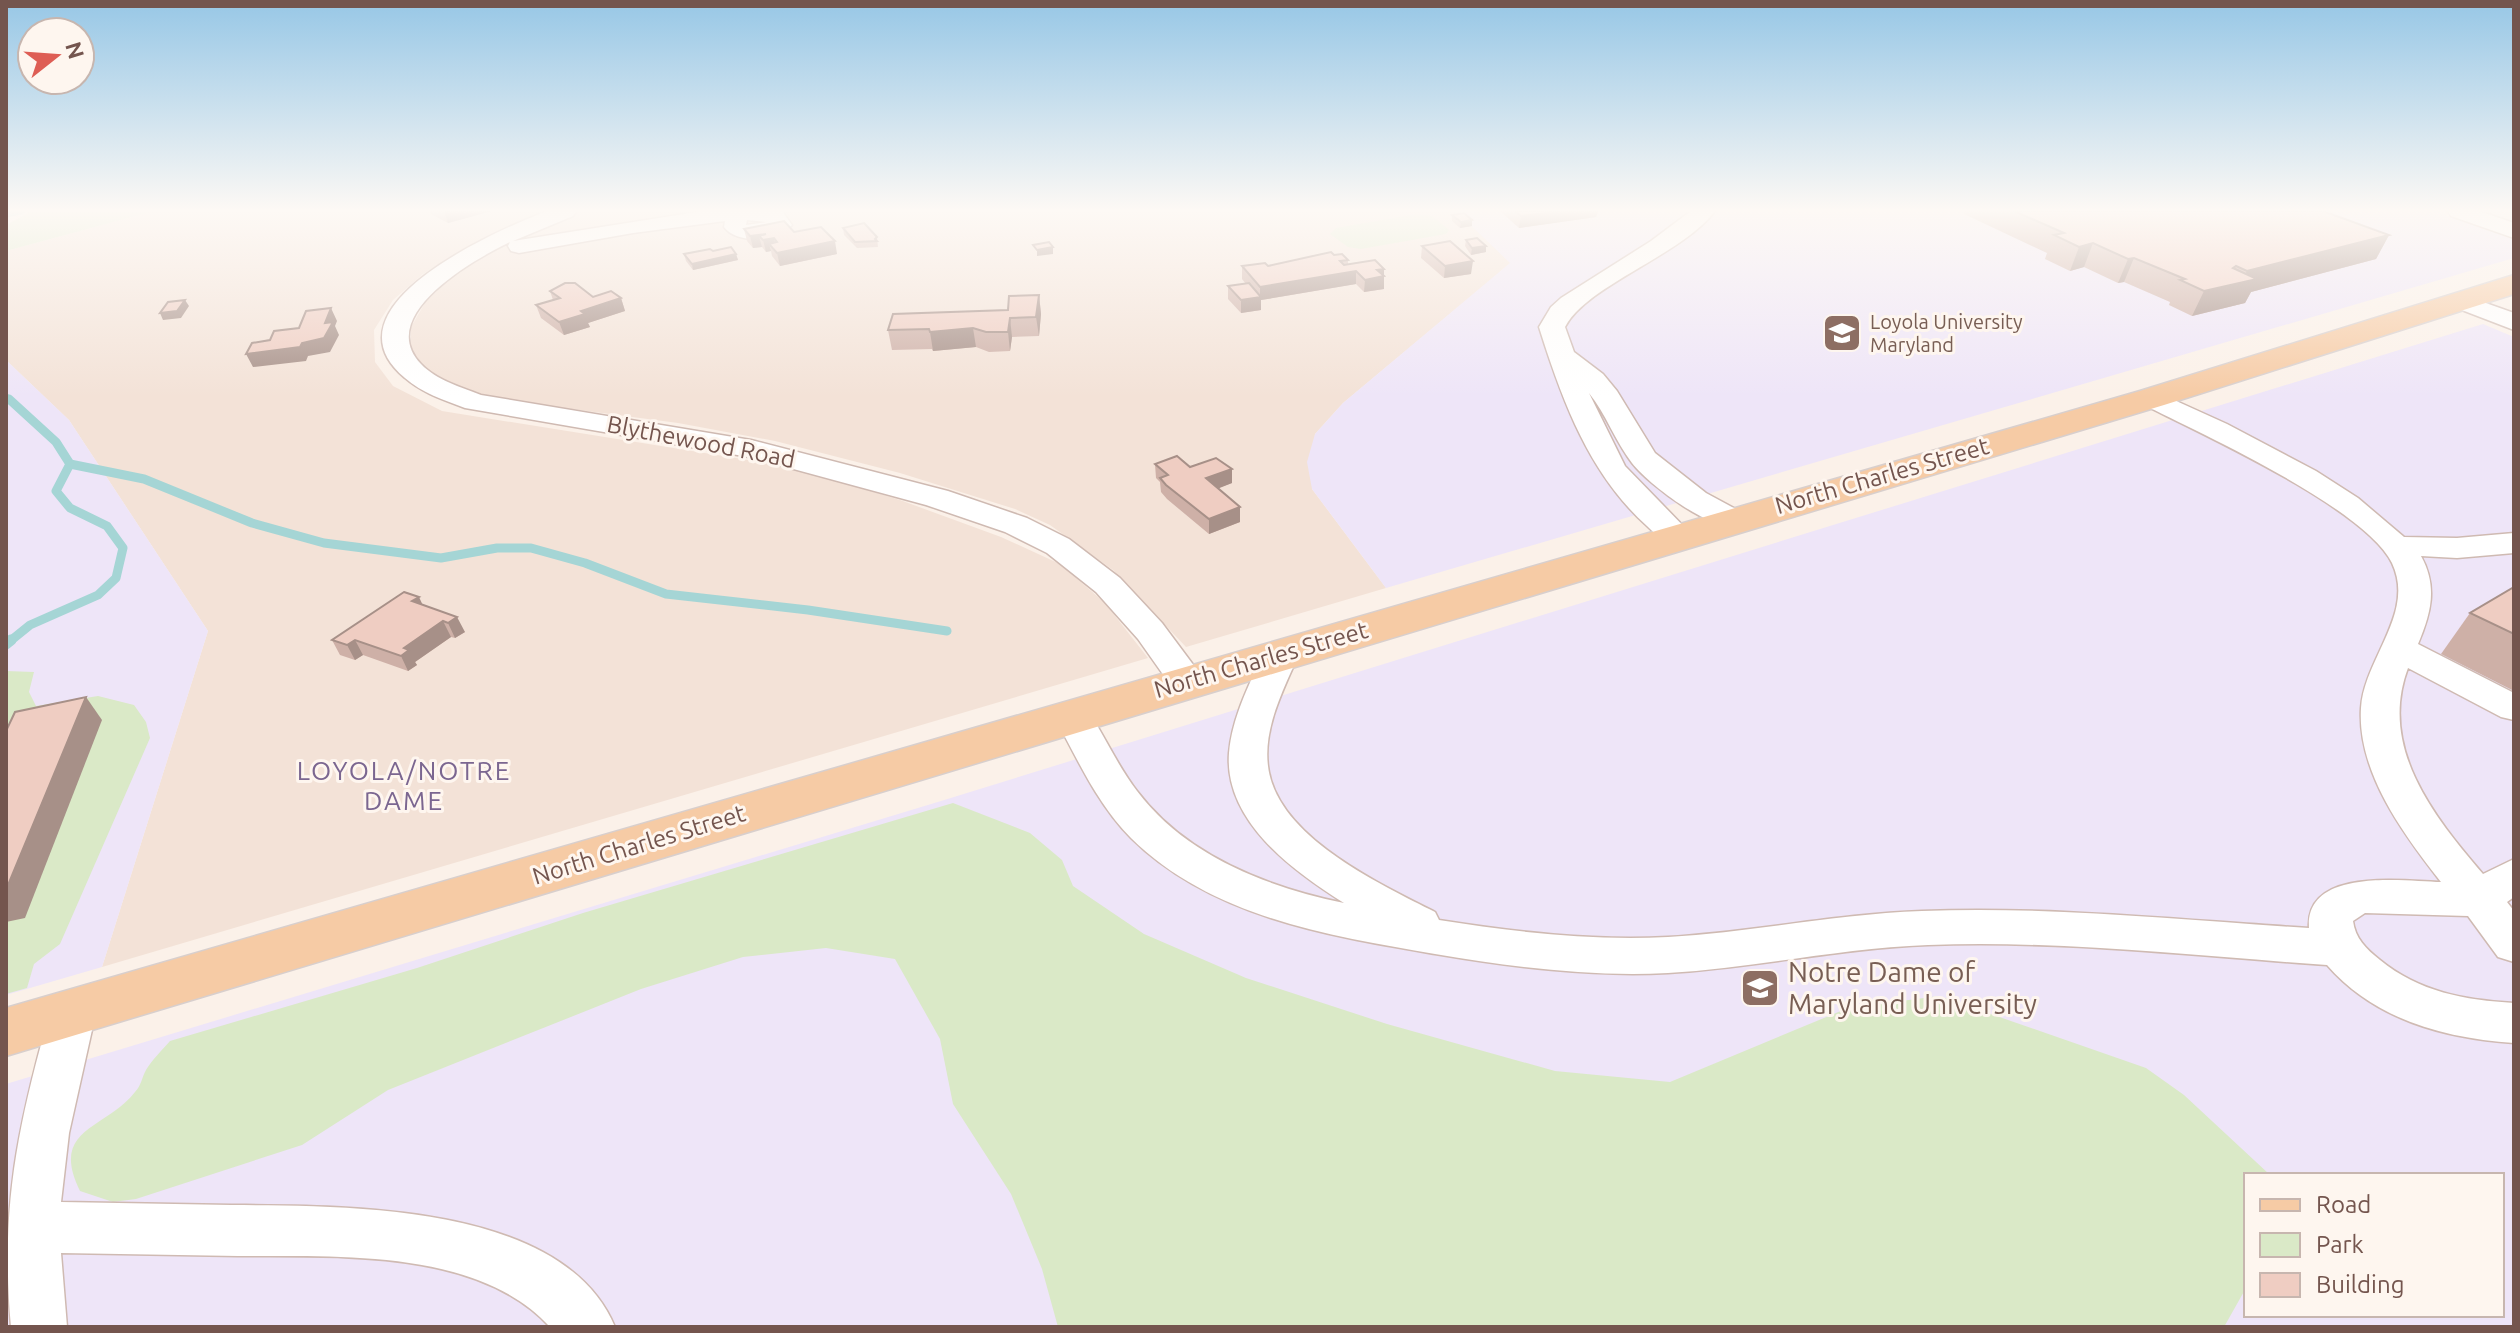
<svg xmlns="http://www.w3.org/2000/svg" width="2520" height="1333" viewBox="0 0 2520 1333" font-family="Ubuntu,sans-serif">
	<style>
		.residential { fill: #f3e2d7 }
		.education { fill: #eee5f8; fill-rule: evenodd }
		.green { fill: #dae9c7 }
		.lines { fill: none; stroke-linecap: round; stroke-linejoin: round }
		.stream-far2 { stroke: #a5d5d5; stroke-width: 7 }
		.stream-far1 { stroke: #a5d5d5; stroke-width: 9 }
		.stream { stroke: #a5d5d5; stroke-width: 11 }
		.minor-casing { stroke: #cfbab2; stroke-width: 3 }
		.major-casing { stroke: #d8cfcd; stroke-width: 3 }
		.minor { fill: #fff; fill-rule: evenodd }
		.major { fill: #f6cba5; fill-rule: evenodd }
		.wall { fill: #ceb0a7 }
		.shaded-wall { fill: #a79088 }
		.building { fill: #efcdc2; stroke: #a79088; stroke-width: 2 }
		.labels { text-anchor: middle; stroke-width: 6; stroke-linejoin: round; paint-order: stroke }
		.far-education-label { font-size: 20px; fill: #785e54; stroke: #fef6ef; text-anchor: start }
		.street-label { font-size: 24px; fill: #74554e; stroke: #fef6ef }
		.neighbourhood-label { font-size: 26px; letter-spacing: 2px; fill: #7b6690; stroke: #fef6ef }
		.near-education-label { font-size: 28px; fill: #785e54; stroke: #fef6ef; text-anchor: start }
	</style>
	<rect width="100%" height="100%" fill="#fbf1e9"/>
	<g class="residential">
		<polygon points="154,211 550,211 468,247 423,274 393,300 374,330 375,362 393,386 442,411 792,467 900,500 1001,537 1060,564 1105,603 1148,658 102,967 208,631 69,420 6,360 6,251"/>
		<polygon points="578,211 1457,211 1511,263 1343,403 1315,434 1312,489 1386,588 1186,647 1113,570 1050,525 1015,509 900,473 775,441 678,423 511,401 457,388 427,372 411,350 411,327 426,301 462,268 510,240"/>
	</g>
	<g class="education">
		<polygon points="1456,211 2435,211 2514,240 2514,258 1386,588 1312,489 1307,462 1315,434 1343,403 1510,263"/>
		<path d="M 2483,324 L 2514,337 L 2514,1327 L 6,1327 L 6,1084 L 941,801 ZM 2246,1175 L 2502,1175 L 2502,1315 L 2246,1315 Z"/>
		<polygon points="6,360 69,420 208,631 102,967 6,995"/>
	</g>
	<g class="green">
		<polygon points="32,211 154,211 6,251 6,225"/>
		<polygon points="1417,214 1432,216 1449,230 1446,234 1361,249 1348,247 1330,234 1336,228"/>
		<polygon points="6,671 34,672 29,692 36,706 98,696 134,705 146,722 150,738 60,944 34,964 27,988 6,994"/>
		<path d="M 953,803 L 1030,833 L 1062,860 L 1073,886 L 1144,934 L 1246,978 L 1387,1024 L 1555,1071 L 1670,1082 L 1848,1008 L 1939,996 L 2146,1068 L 2184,1095 L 2269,1174 L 2246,1175 L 2246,1288 L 2224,1327 L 1058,1327 L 1042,1269 L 1011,1194 L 953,1104 L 940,1039 L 895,959 L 826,948 L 743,957 L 641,989 L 388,1090 L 302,1145 L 136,1199 L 113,1202 L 80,1191 C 49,1128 105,1130 135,1092 C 141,1086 142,1077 146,1070 C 152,1060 162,1050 170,1041 L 417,968 L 583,913 Z"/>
	</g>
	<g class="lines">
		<g class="stream-far2">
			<polyline points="6,214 21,211"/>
			<polyline points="6,397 11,401"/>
		</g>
		<g class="stream-far1">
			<polyline points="9,399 56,442 70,464 56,491 70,508 107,526 123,548 116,578 98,595 30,625 9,642"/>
			<polyline points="70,464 144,479 252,523 324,543 441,558 497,548 531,548 585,563 666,594 808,610 947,631"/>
		</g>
		<polyline class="stream" points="6,644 11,640"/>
		<g class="minor-casing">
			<g id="minor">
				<path d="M 547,211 L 576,211 L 573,216 L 513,241 L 703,211 L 782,211 L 792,225 C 778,241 737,245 724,227 L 725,221 L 633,233 L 519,253 L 511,251 L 508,246 L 510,242 C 475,259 374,315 421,364 C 436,380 461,387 481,395 L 751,440 L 948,491 L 1027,518 L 1069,539 L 1120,578 L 1162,623 L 1200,674 L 1205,682 L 1200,690 L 1187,694 L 1174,690 L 1138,639 L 1096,592 L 1047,553 L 1005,532 L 926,505 L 749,457 L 465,408 C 444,400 422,393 405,378 C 319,307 498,230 547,211 ZM 747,220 L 767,222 L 746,225 Z"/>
				<path d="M 1691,211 L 1715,211 C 1682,255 1587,285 1565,327 L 1574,352 L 1603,374 L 1617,391 L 1655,453 L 1706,493 L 1743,513 L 1748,520 L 1743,527 C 1714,534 1650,486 1632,463 C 1615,441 1606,414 1589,393 L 1625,466 L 1694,537 L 1689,544 C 1669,549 1661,539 1647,526 C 1589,474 1562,400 1539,327 L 1551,307 L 1561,298 L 1651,241 Z"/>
				<polygon points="2448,211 2479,211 2514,223 2514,238 2451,216"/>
				<polygon points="2463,295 2514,313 2514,330 2454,307 2451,302 2454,297"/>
				<path d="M 2152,390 L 2227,424 L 2316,471 L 2358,498 L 2404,537 L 2457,538 L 2514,533 L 2514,553 L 2457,558 L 2421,556 C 2438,587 2431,613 2418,644 L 2514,693 L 2514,720 L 2501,717 L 2408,668 C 2378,747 2434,817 2483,874 L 2514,859 L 2514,897 L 2507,902 L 2514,911 L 2514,962 L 2498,957 L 2468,916 L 2365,913 L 2353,921 C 2355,938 2366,949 2380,960 C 2419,992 2465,1000 2514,1003 L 2514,1043 C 2444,1038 2375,1020 2327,965 C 2195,956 2062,940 1928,945 C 1841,948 1755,968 1668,973 C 1590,977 1512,967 1435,954 C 1329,936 1211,917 1131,838 C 1097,804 1077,758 1054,716 L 1060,707 L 1073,703 L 1086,707 C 1104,735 1117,765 1137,791 C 1186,856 1267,887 1344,903 C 1293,871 1224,821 1229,753 C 1232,718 1249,685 1263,654 L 1268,646 L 1281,643 L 1294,646 L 1299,654 C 1284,688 1263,728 1268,766 C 1276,836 1378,883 1435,912 L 1439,920 C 1515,932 1591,941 1668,937 C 1753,932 1837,914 1922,911 C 2051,906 2180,920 2309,928 C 2305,867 2404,881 2441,882 C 2404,835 2357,772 2361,708 C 2364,659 2416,613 2392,563 C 2365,508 2200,433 2142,404 L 2138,398 L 2142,392 Z"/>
				<path d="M 73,993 L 90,998 L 96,1012 L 69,1133 L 61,1202 C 118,1203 174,1204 231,1205 C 344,1206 563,1202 615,1327 L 550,1327 C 478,1248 337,1257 238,1256 C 179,1255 120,1254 61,1253 L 67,1327 L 11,1327 C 0,1208 18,1125 50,1012 L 56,998 Z"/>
			</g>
		</g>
		<g class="major-casing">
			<polygon id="major" points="2514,275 2514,294 2164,405 6,1056 6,1008 2140,391"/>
		</g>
		<use href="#minor" class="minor"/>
		<use href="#major" class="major"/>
	</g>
	<g class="wall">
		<polygon points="430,211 492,211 448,223 431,214"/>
		<polygon points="1500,211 1598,211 1596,217 1519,228"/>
		<polygon points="1965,211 2323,211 2389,235 2376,259 2251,292 2245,303 2192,316 2169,305 2170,302 2124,282 2118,283 2084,267 2070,271 2045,259 2047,253 1964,214"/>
		<polygon points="1452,215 1472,220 1472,226 1460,228 1452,221"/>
		<polygon points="843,228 877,237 878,247 857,248 844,235"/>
		<polygon points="744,229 794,232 837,254 780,266 772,256 771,251 766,252 762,247 753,248 747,241"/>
		<polygon points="1466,240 1486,246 1486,252 1471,255 1465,246"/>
		<polygon points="1422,246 1471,274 1444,278 1421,258"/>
		<polygon points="684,254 736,254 738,260 693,270 686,261"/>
		<polygon points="1334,255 1348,260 1348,264 1384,269 1384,289 1364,292 1356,284 1261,300 1261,310 1241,313 1228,299 1228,286 1246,284 1242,279 1242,266 1268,266"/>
		<polygon points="550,291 593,297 621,298 625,311 588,323 590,327 564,335 541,318 536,305 553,300"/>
		<polygon points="1039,295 1041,314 1039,336 1012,337 1010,351 989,352 976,347 933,351 932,349 892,350 888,330 1008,310"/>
		<polygon points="1155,464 1190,467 1232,483 1218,488 1240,522 1209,534 1167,499 1161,492 1160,482 1156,478"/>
		<polygon points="2514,587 2514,691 2441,654 2470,613"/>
		<polygon points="423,605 465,632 455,638 451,637 415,662 417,665 408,671 363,655 355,660 340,655 332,640"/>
	</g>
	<g class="shaded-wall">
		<polygon points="444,211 492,211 448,223"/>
		<polygon points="1559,211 1598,211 1596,217 1519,228 1521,216"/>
		<polygon points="1472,220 1472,226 1460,228 1461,222"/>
		<polygon points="766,234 774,238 776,250 769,244 771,251 766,252 763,240 759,236 762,247 753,248 750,236"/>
		<polygon points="2389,235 2376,259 2251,292 2245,303 2192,316 2204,291 2236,266 2227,286 2241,282 2247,271"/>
		<polygon points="835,241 837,254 780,266 777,253"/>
		<polygon points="2093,243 2084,267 2070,271 2079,247"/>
		<polygon points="1486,246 1486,252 1471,255 1472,248"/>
		<polygon points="1053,247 1053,254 1037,256 1037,250"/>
		<polygon points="736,254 738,260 693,270 692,264"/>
		<polygon points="2134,258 2124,282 2118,283 2128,259"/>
		<polygon points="1473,261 1471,274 1444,278 1445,266"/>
		<polygon points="1384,269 1384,289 1364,292 1365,280 1377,270"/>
		<polygon points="1356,271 1356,284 1261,300 1261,310 1241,313 1241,300 1260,297 1260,287"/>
		<polygon points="1039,295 1041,314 1039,336 1036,317"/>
		<polygon points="621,298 625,311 588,323 590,327 564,335 559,322 581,311"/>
		<polygon points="185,300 189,306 181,318 163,320 160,313"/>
		<polygon points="331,308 337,321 335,326 339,335 330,352 308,356 306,361 253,367 246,354 302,343 325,323"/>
		<polygon points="1010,318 1012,337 1010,351 1008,332"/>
		<polygon points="973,328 976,347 933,351 930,332"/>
		<polygon points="1232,469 1232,483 1207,493 1206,478"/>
		<polygon points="1240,507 1240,522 1209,534 1209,519"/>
		<polygon points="419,597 426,612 412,601"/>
		<polygon points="457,617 465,632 455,638 448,623"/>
		<polygon points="443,621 451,637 415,662 417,665 408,671 401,656 404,648"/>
		<polygon points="355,640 363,655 355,660 347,645"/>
		<polygon points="86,697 102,720 25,918 6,922 6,890"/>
	</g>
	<g class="building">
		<polygon points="1515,211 1559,211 1521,216"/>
		<polygon points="2014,211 2323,211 2389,235 2247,271 2236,266 2233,268 2257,279 2204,291 2180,280 2185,279 2134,258 2128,259 2093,243 2079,247 2054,235 2064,233"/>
		<polygon points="1464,213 1472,220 1461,222 1452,215"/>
		<polygon points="784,221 794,232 821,227 835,241 777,253 769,244 777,242 774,238 763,240 759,236 766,234 750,236 744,229"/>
		<polygon points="864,223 877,237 875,239 877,241 855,242 843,228"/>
		<polygon points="1477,238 1486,246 1472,248 1466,240"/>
		<polygon points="1450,241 1473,261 1445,266 1422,246"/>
		<polygon points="1049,242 1053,247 1037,250 1033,245"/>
		<polygon points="731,247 736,254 692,264 684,254 710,249 713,251"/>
		<polygon points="1331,252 1334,255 1342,254 1348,260 1340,261 1344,265 1375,260 1384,269 1377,270 1384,276 1365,280 1356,271 1260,287 1242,266 1265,263 1268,266"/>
		<polygon points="565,283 575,283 593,297 611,291 621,298 581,311 585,314 559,322 536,305 560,298 550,291"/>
		<polygon points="1249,283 1261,297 1241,300 1228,286"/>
		<polygon points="1039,295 1036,317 1010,318 1008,332 986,332 973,328 930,332 929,329 888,330 893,314 1008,310 1009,296"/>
		<polygon points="185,300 177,311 160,313 168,302"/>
		<polygon points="331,308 325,323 333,322 324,338 302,343 300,347 246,354 252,343 270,340 274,331 299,328 306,311"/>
		<polygon points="1177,456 1190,467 1216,458 1232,469 1206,478 1240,507 1209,519 1166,485 1160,478 1168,475 1155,464"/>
		<polygon points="2514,587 2514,634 2470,613"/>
		<polygon points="404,592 419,597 412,601 457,617 448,623 443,621 404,648 409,650 401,656 355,640 347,645 332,640"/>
		<polygon points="86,697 6,890 6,731 15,712"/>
	</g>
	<linearGradient id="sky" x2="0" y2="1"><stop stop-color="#97c7e6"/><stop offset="0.53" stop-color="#fdf9f5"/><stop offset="1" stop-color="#fdf9f5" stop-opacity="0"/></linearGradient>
	<rect width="2520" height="397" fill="url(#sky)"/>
	<defs>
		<g id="university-square" transform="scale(2)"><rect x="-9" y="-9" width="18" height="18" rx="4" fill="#8d6e63" stroke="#fef6ef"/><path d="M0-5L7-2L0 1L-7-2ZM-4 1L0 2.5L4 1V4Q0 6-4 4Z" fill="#fff"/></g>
	</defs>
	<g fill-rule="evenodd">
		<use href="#university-square" x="1842" y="333"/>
		<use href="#university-square" x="1760" y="988"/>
	</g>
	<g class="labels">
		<g class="far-education-label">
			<text x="1870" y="329">Loyola University<tspan x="1870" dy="23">Maryland</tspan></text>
		</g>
		<g class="street-label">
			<text transform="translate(701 442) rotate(11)" y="8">Blythewood Road</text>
			<text transform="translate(1882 476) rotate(-16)" y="8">North Charles Street</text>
			<text transform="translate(1261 660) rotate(-16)" y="8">North Charles Street</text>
			<text transform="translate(639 845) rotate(-17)" y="8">North Charles Street</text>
		</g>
		<g class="neighbourhood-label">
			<text x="404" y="780">LOYOLA/NOTRE<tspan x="404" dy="30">DAME</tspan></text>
		</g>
		<g class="near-education-label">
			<text x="1788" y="982">Notre Dame of<tspan x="1788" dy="32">Maryland University</tspan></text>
		</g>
	</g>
	<rect width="2520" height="1333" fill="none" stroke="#74554e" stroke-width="16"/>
	<rect x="2244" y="1173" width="260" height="144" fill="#fef6ef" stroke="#c7b6af" stroke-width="2"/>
	<rect x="2260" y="1199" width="40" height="12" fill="#f6cba5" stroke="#c7b6af" stroke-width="2"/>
	<text x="2316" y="1213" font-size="24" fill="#74554e">Road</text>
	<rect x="2260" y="1233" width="40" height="24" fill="#dae9c7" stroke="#c7b6af" stroke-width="2"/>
	<text x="2316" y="1253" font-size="24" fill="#74554e">Park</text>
	<rect x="2260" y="1273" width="40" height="24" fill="#efcdc2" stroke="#c7b6af" stroke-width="2"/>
	<text x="2316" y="1293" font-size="24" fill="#74554e">Building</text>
	<g transform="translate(56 56) rotate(73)"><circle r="38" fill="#fef6ef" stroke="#c7b6af" stroke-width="2"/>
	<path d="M0-6L14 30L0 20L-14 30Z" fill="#de5e55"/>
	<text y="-12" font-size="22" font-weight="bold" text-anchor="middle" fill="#74554e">N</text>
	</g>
</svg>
